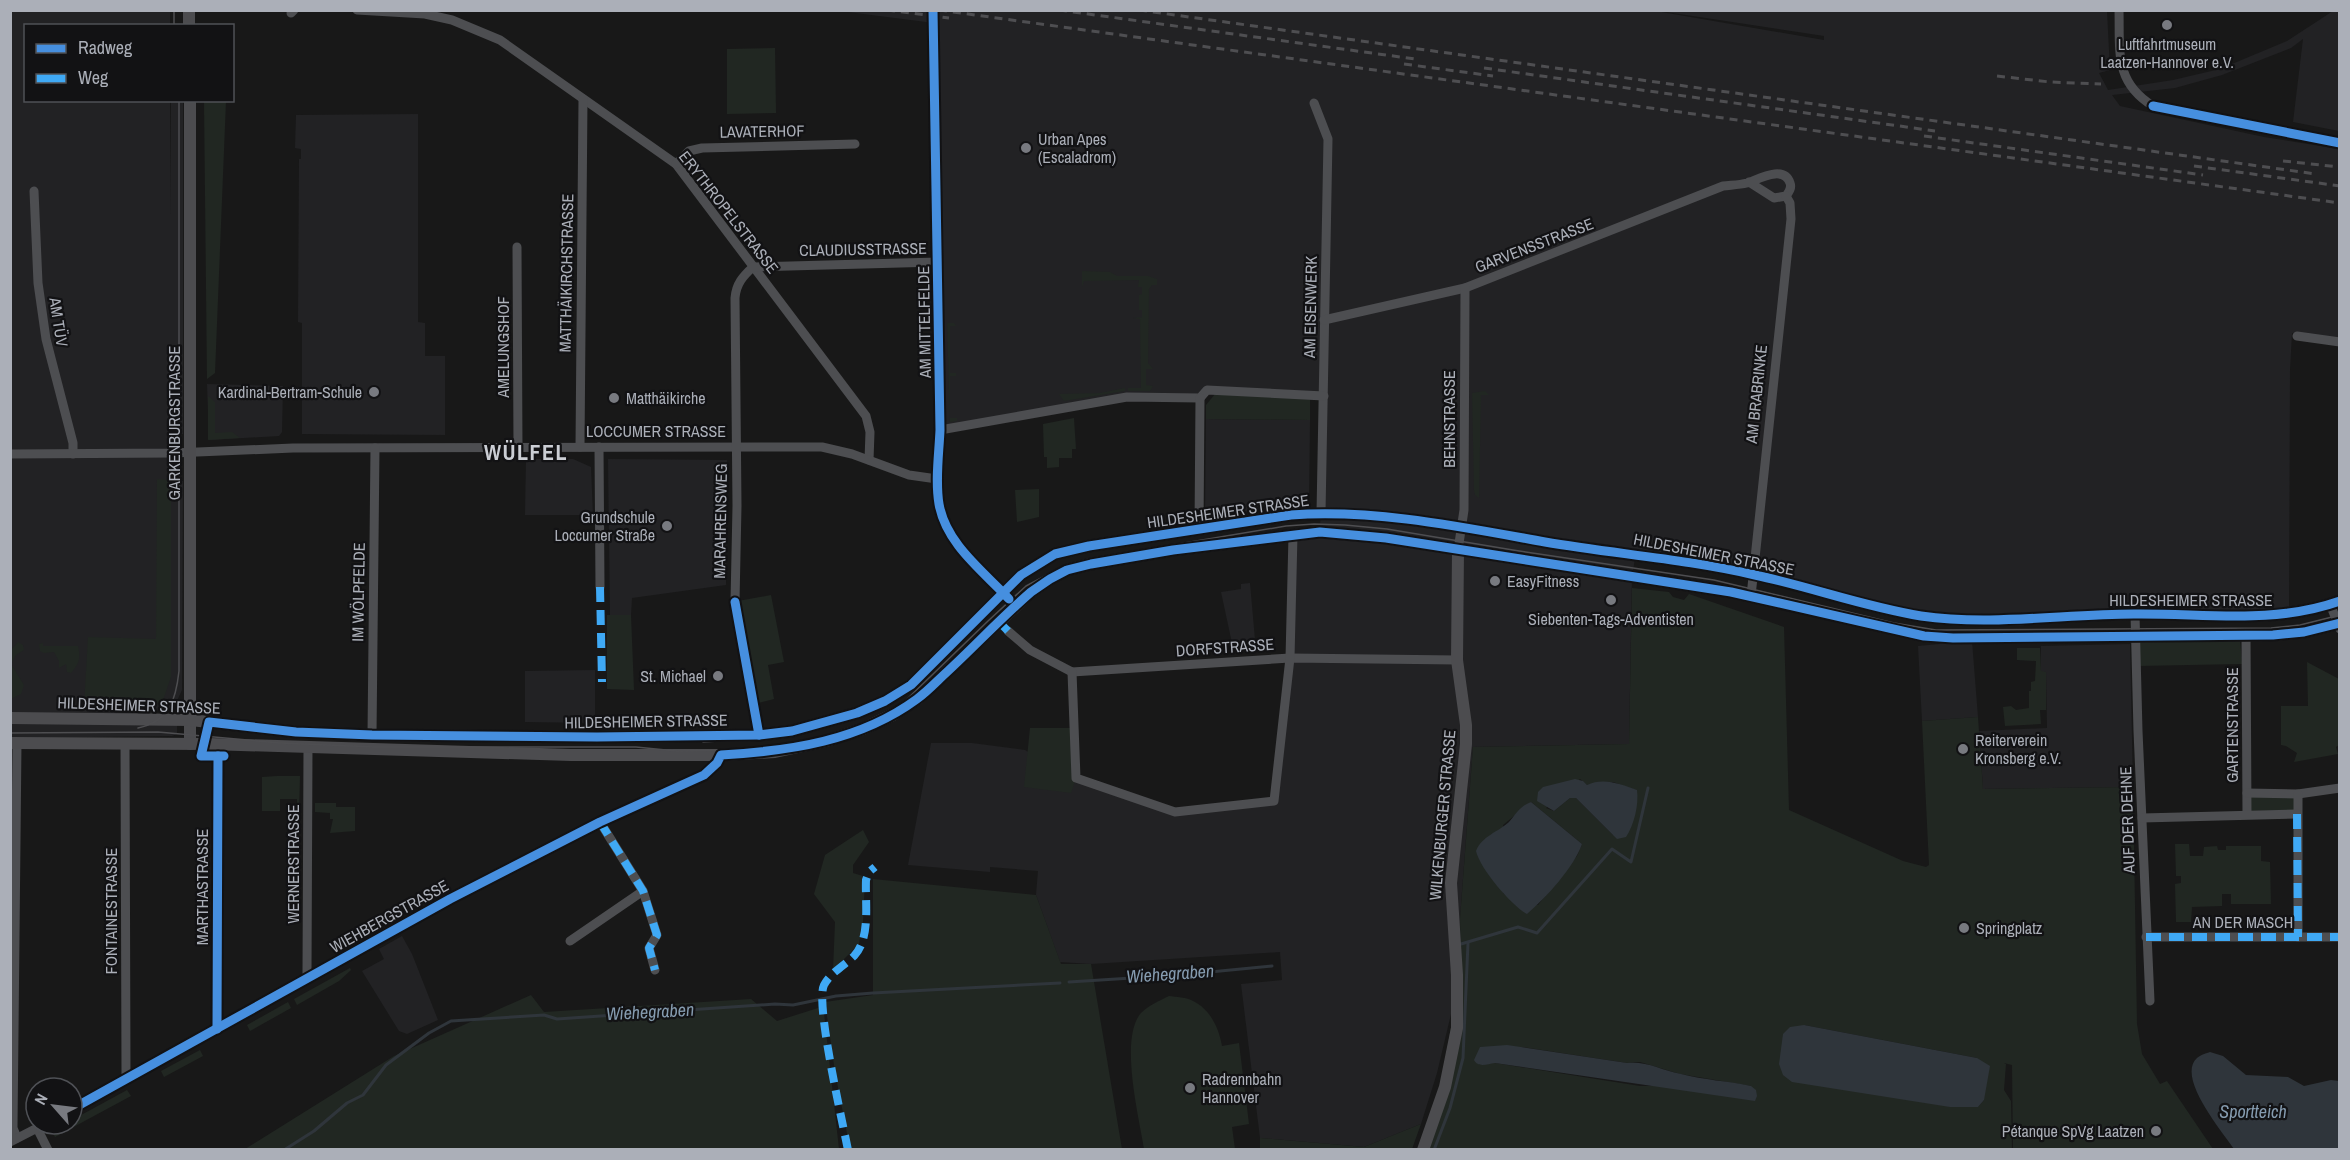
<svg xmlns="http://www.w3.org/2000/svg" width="2350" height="1160" viewBox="0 0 2350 1160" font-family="'Archivo Narrow',sans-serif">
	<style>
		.built { fill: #222224 }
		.green { fill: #212722; fill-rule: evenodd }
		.water { fill: #2f353b }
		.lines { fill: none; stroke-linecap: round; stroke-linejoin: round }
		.stream { stroke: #2f353b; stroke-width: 3 }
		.minor { stroke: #4d4e51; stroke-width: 9 }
		.tertiary { stroke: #4d4e51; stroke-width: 10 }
		.secondary { stroke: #4c4c4f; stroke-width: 12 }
		.tram { stroke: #4e4e51; stroke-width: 1.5 }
		.rail { stroke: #4e4e51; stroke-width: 3; stroke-dasharray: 8 6; stroke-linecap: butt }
		.tertiary-bridge { stroke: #4d4e51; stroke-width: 10 }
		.quiet { stroke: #3fa9f5; stroke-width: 8; stroke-dasharray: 15 8; stroke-linecap: butt }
		.cycleway-casing { stroke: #121214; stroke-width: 13 }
		.cycleway { stroke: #468fdf; stroke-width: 9 }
		.poi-dot { fill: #787a80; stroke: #121214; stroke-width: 2 }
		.labels { text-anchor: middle; stroke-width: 4.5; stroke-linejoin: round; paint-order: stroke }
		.poi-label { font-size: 16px; fill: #abafb8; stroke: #121214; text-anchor: start }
		.street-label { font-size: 16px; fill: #abafb8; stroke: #121214 }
		.water-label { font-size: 18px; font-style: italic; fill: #859baf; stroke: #121214 }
		.district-label { font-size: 22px; font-weight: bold; letter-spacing: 1.5px; fill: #cbced4; stroke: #121214 }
	</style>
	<rect width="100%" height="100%" fill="#181818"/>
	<g class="built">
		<polygon points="1650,10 1824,40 1824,36 1660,11 2107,11 2110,70 2099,73 2108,90 2173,80 2220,69 2287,41 2333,11 2339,11 2339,131 2293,122 2303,39 2291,48 2222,75 2175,88 2112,95 2120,106 2264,137 2339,149 2339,339 2292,333 2290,370 2289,614 1954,619 1636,553 1632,576 1629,744 1473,747 1460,919 1461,972 1437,1073 1421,1124 1364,1147 1260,1138 1241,984 1282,980 1280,952 1091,964 1060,962 1036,895 1038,871 990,867 990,872 908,865 931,743 972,743 1025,750 1075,780 1175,814 1271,804 1288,657 1291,535 1320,531 1324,396 1207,390 1200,398 1156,396 940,430 934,23 840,11"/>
		<polygon points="10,11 170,11 170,25 26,26 26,100 170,101 171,217 171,101 183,101 183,434 171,434 171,480 183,481 182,690 176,703 162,703 155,714 11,718"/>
		<polygon points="418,114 418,322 425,323 425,356 445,356 445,435 302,434 302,323 298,322 299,159 301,159 301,149 295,148 296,115"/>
		<polygon points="207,384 283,386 282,432 279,436 209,440"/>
		<polygon points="1206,419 1310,420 1309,503 1205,517"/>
		<polygon points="526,459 573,459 591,467 593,515 525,515"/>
		<polygon points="608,459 727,460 726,585 632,598 631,615 610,615"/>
		<polygon points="1250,583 1256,651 1239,652 1239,643 1232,643 1221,592 1241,589 1241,584"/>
		<polygon points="1972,641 1978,717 1922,721 1918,646"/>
		<polygon points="2130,644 2133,787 1983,789 1979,731 2047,728 2046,672 2041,672 2041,646"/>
		<polygon points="595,670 595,723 525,722 525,671"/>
		<polygon points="10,723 177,725 177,734 172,736 11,738"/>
		<polygon points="402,936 412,954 438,1020 407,1034 399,1031 362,971 384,959 379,949"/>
	</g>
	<g class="green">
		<polygon points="775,48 776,113 727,114 727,49"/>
		<polygon points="204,101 226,101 215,373 207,379"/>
		<polygon points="1082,271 1110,272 1117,276 1148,276 1157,279 1157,285 1152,285 1149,289 1148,363 1153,369 1146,369 1146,385 1153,386 1150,391 1128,391 1128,388 1141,388 1140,319 1133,318 1142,317 1142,310 1139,310 1139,295 1142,294 1142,287 1138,287 1139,280 1084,281 1082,287"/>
		<polygon points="947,323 954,323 956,326 950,326 950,373 956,373 956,376 950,376 950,418 957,418 957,421 950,422"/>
		<polygon points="1125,388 1125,391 1064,401 1059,394 1100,393"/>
		<polygon points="1485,391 1489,395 1481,395 1479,498 1475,495 1474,490 1472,393"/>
		<polygon points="1215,394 1310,398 1310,420 1206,419 1206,405"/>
		<polygon points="208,396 215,402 215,433 232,432 240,438 208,440"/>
		<polygon points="1074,418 1076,449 1072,449 1072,458 1059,458 1059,467 1047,468 1047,457 1044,457 1043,424"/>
		<polygon points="157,479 171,480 171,677 162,703 84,706 88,637 156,639"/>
		<polygon points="1039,489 1039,517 1017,522 1015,490"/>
		<path d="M 1632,588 L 1669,592 L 1673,597 L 1684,600 L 1689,594 L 1784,627 L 1789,810 L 1903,861 L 1926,867 L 1929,865 L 1922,721 L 1978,717 L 1983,789 L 2133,787 L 2137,1024 L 2142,1054 L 2160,1084 L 2167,1081 L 2213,1149 L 2013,1149 L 2012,1065 L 2004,1063 L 2006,1064 L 2004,1090 L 2011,1101 L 2012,1149 L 1423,1150 L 1434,1121 L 1461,972 L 1460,919 L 1473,747 L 1629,744 ZM 1580,779 L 1587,785 L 1613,782 L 1636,790 L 1613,835 L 1576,798 L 1570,798 L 1554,811 L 1546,808 ZM 1531,802 L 1582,844 L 1577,856 L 1538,905 L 1511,899 L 1503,893 L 1503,825 ZM 1804,1025 L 1977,1058 L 1984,1100 L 1978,1107 L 1950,1107 ZM 1523,1047 L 1627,1063 L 1640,1062 L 1680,1074 L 1751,1086 L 1640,1086 L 1495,1063 Z"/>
		<polygon points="771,595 784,662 768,665 774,699 758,703 738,601"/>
		<polygon points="607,615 631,615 634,690 607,689"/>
		<polygon points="2240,638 2242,664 2138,666 2138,640"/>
		<polygon points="18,642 23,645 24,650 16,655 11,664 24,685 21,694 11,699 11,650"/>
		<path d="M 43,643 L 43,646 L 78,646 C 81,658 79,664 71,673 L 67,672 L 66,664 L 59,668 L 59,661 L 54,652 L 44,653 L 40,651 L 39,644 Z"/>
		<polygon points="2017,648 2040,648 2041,671 2046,672 2046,710 2040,710 2041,724 2005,726 2003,707 2011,706 2016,710 2029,708 2029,691 2031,691 2031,682 2035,681 2036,661 2017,660"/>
		<polygon points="2307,662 2339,679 2339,745 2336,747 2338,754 2294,762 2297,753 2286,746 2281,745 2281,706 2308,706"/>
		<polygon points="1030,728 1074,728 1076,778 1071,793 1024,787"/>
		<polygon points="277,776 300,776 299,814 297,815 297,799 280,799 280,811 262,811 262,777"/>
		<polygon points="2250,796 2294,796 2294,810 2250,811"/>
		<polygon points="315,803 336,803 336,807 355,807 355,831 330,833 333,819 330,819 330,813 315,812"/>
		<polygon points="863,830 869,842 853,865 853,873 863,876 865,878 863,922 859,944 833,970 835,922 814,894 825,855"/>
		<polygon points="2175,844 2189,844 2190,856 2203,856 2204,847 2217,846 2218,850 2226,850 2226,846 2261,846 2261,861 2270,862 2271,904 2231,904 2231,894 2222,894 2222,906 2192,907 2191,922 2176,922 2175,884 2181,883 2181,876 2176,876"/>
		<polygon points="873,879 1036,895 1061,964 1091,964 1122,1149 850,1149 835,1072 825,1002 873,995"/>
		<polygon points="350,968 351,970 339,981 297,1005 294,999"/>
		<polygon points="531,995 544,1012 751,999 777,1021 818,1008 823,1004 839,1149 245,1149 394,1056"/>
		<path d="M 1169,996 C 1176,997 1187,997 1193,1001 C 1210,1009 1219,1028 1222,1046 L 1239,1043 L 1249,1124 L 1232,1127 L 1235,1149 L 1144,1149 C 1139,1117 1119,1038 1141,1013 C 1149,1005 1159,1001 1169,996 Z"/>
		<polygon points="288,1002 291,1008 250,1031 247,1025"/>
		<polygon points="200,1050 203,1056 164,1077 161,1071"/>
		<polygon points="127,1090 131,1096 55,1137 52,1131 65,1124 72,1124 72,1120"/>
		<polygon points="1421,1124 1412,1149 1260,1149 1260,1138 1364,1147"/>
	</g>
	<g class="water">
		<path d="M 1575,779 L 1583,781 L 1587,785 C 1603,777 1621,784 1637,790 C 1639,805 1634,825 1626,837 L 1617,839 L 1576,798 L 1570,798 L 1554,811 L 1537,801 L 1538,792 L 1543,787 Z"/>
		<path d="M 1531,802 L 1582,844 C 1574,867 1546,898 1527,914 C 1512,906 1480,869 1476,851 C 1482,836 1498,832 1509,822 C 1516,814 1520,806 1531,802 Z"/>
		<polygon points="1804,1025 1977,1058 1990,1066 1984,1100 1978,1107 1950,1107 1792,1082 1783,1075 1779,1064 1783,1034 1790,1027"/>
		<path d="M 1507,1045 L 1627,1063 C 1647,1061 1661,1070 1681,1074 C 1704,1080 1728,1081 1751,1086 L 1756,1090 L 1757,1096 L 1755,1101 L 1495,1063 C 1487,1064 1478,1068 1474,1060 L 1480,1047 Z"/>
		<path d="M 2210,1052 L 2223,1056 L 2246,1075 L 2288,1077 L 2304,1086 L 2331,1080 L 2339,1081 L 2339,1149 L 2234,1149 C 2222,1131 2176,1077 2197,1058 C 2200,1055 2207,1053 2210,1052 Z"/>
	</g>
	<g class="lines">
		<g class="stream">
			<polyline points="1461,944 1518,927 1537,933 1612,849 1631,862 1648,788"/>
			<polyline points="1069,982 1179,975 1272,966"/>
			<polyline points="284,1150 314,1131 347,1103 363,1095 386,1065 429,1033 451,1021 544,1015 557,1019 775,1004 793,1005 836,996 873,993 1060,983"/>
			<polyline points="1434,1150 1450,1108 1463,1058 1468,943"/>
		</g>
		<g class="minor">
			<polyline points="357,10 425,14 452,20 500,40 676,164 866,416 870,432 869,460"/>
			<path d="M 2119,10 C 2120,51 2114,82 2153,106 L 2340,143"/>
			<polyline points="291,13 294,10"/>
			<polyline points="1314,103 1328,139 1321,513"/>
			<polyline points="676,164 689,151 702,148 855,144"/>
			<polyline points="34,191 38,283 46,339 73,443 73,454"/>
			<polyline points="517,247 518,447"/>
			<path d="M 1324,320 L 1465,288 L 1723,186 C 1731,185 1739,185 1747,183 C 1757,180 1784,164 1790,183 C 1792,188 1789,192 1786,196 L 1774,198 L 1749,182"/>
			<polyline points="2297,336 2340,342"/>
			<polyline points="940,430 1127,397 1200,398 1207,390 1324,396"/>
			<polyline points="580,447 583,99"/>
			<polyline points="599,447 600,587"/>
			<polyline points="10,454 174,453 293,448 822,447 852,454 909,475 937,479"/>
			<polyline points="1199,530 1200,398"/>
			<polyline points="1458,550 1464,510 1465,288"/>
			<polyline points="1751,596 1791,219 1790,203 1786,196"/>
			<path d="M 735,602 L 737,506 L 735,298 C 736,284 743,276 753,267 L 938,262"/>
			<polyline points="2330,604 2340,629"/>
			<polyline points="2135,614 2138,731 2150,1001"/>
			<polyline points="1008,631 1030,650 1072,672 1290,658 1457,660"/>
			<polyline points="2246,636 2247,814"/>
			<polyline points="1072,672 1076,778 1175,812 1274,801 1290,658 1293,535"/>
			<polyline points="372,735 375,448"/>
			<polyline points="17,743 13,1128 17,1138"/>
			<polyline points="125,743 126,1073 128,1078"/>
			<polyline points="308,749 307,973 309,978"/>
			<polyline points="2247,793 2298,794 2340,788"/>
			<polyline points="2298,794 2298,937"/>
			<polyline points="2142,818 2297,814"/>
			<polyline points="600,822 643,891 657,935 649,948 655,970"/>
			<polyline points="2146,937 2340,937"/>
			<polyline points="570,941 643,891"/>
			<polyline points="217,1029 218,744"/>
			<polyline points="72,1109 450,899 600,822 704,775 717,763 721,755"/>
			<polyline points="37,1128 48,1150"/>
			<polyline points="10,1142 45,1124"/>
		</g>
		<path class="tertiary" d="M 935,118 C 937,221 940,325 940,428 C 940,460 932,492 945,523 C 959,555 991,581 1015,606"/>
		<g class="secondary">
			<polyline points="189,10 189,26"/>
			<polyline points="190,100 190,744"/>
			<path d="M 10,718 L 191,720 L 296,732 L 372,735 L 597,737 L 759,735 L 792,731 L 857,713 L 885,701 L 911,685 L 1021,575 L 1055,554 L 1089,546 L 1291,515 C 1376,509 1462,527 1545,542 C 1615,554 1686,559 1755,575 C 1811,587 1865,607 1921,616 C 1991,626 2064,614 2134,614 C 2204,613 2272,625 2340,601"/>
			<polyline points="10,743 209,744 571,755 721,755 775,752 826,741 863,729 893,715 919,698 1031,592 1050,579 1067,570 1091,564 1173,550 1320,532 1386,538 1731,592 1924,636 1953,638 2273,635 2304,632 2340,623"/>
			<polyline points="1423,1150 1445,1087 1457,1028 1457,975 1451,883 1466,744 1466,725 1457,660 1458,550"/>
		</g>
		<g class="tram">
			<polyline points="174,10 174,26"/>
			<path d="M 138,728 C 170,721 176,699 179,671 L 179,100"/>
			<polyline points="10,733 158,732 280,743 374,747 636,747 676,751 740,750 818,739 861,724 902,704 988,621 1026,586 1066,565 1089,559 1286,526 1314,524 1345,525 1387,529 1513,550 1714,580 1894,623 1936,630 2271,628 2300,625 2340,615"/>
			<polyline points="703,742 778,737"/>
		</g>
		<g class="rail">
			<polyline points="887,10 949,18"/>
			<polyline points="939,10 2340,203"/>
			<polyline points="1059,10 1415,59"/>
			<polyline points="1139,10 2316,174"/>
			<polyline points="1404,64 1493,76"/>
			<polyline points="1484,68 1935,131"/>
			<polyline points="1997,76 2050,82 2101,84"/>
			<polyline points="1924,136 2203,175"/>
			<polyline points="2283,161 2340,167"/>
			<polyline points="2194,166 2340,186"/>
		</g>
		<polyline class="tertiary-bridge" points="933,10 935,118"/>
		<g class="quiet">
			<polyline points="600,587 602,682"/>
			<polyline points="999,622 1008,631"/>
			<polyline points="2297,814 2298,937"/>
			<polyline points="600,822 643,891 657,935 649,948 655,970"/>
			<polyline points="2146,937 2340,937"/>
			<path d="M 848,1150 C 843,1124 815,1003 824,985 C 830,973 845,965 854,956 C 871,938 865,903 866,880 L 869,872 L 875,867"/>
		</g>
		<g class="cycleway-casing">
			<g id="cycleway">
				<path d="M 933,10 L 940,430 C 939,454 935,480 939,504 C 946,544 983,571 1009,599"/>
				<polyline points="2153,106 2340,143"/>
				<polyline points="735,602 759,735"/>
				<path d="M 224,756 L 201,756 L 209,722 L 296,732 L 372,735 L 597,737 L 759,735 L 792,731 L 857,713 L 885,701 L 911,685 L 1021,575 L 1055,554 L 1089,546 L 1291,515 C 1376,509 1462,527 1545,542 C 1615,554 1686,559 1755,575 C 1811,587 1865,607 1921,616 C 1991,626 2064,614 2134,614 C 2204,613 2272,625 2340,601"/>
				<polyline points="217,1029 218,756"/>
				<path d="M 72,1109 L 450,899 L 600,822 L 704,775 L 717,763 L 721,755 C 790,751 860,741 917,699 C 928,691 938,680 948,671 C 976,645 1002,617 1031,592 L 1050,579 L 1067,570 L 1091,564 L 1173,550 L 1320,532 L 1386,538 L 1731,592 L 1924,636 L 1953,638 L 2273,635 L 2304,632 L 2340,623"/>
			</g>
		</g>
		<use href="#cycleway" class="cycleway"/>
	</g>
	<g class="poi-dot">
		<circle cx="2167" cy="25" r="6"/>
		<circle cx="1026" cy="148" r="6"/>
		<circle cx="374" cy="392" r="6"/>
		<circle cx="614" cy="398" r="6"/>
		<circle cx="667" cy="526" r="6"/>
		<circle cx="1495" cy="581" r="6"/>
		<circle cx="1611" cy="600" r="6"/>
		<circle cx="718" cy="676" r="6"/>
		<circle cx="1963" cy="749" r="6"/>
		<circle cx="1964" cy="928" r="6"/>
		<circle cx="1190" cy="1088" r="6"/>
		<circle cx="2156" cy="1131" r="6"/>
	</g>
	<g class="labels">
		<g class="poi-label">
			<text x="2167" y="50" text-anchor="middle">Luftfahrtmuseum<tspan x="2167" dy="18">Laatzen-Hannover e.V.</tspan></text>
			<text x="1038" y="145">Urban Apes<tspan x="1038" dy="18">(Escaladrom)</tspan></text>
			<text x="362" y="398" text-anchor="end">Kardinal-Bertram-Schule</text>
			<text x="626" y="404">Matthäikirche</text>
			<text x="655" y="523" text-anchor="end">Grundschule<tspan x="655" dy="18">Loccumer Straße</tspan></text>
			<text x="1507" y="587">EasyFitness</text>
			<text x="1611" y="625" text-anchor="middle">Siebenten-Tags-Adventisten</text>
			<text x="706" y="682" text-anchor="end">St. Michael</text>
			<text x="1975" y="746">Reiterverein<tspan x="1975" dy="18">Kronsberg e.V.</tspan></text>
			<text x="1976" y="934">Springplatz</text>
			<text x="1202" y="1085">Radrennbahn<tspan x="1202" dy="18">Hannover</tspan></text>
			<text x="2144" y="1137" text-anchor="end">Pétanque SpVg Laatzen</text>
		</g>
		<g class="street-label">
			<text transform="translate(762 131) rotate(-1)" y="6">LAVATERHOF</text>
			<text transform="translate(729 212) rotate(52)" y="6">ERYTHROPELSTRASSE</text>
			<text transform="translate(1534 245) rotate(-21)" y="6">GARVENSSTRASSE</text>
			<text transform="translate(863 249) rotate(-1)" y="6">CLAUDIUSSTRASSE</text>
			<text transform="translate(566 273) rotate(-89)" y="6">MATTHÄIKIRCHSTRASSE</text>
			<text transform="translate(1310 307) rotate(-89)" y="6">AM EISENWERK</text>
			<text transform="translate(59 322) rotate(81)" y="6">AM TÜV</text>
			<text transform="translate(924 322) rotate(-91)" y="6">AM MITTELFELDE</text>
			<text transform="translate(503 347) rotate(-90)" y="6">AMELUNGSHOF</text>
			<text transform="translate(1756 394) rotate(-84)" y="6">AM BRABRINKE</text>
			<text transform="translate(1449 419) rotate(-90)" y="6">BEHNSTRASSE</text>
			<text transform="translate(174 423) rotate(-90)" y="6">GARKENBURGSTRASSE</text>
			<text x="656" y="437">LOCCUMER STRASSE</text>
			<text transform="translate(1228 511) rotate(-8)" y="6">HILDESHEIMER STRASSE</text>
			<text transform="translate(720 521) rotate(-89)" y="6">MARAHRENSWEG</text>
			<text transform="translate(1714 554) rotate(11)" y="6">HILDESHEIMER STRASSE</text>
			<text transform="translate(358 592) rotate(-89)" y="6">IM WÖLPFELDE</text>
			<text x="2191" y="606">HILDESHEIMER STRASSE</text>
			<text transform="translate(1225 647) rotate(-4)" y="6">DORFSTRASSE</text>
			<text transform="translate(139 705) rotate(2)" y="6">HILDESHEIMER STRASSE</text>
			<text transform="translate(646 721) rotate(-1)" y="6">HILDESHEIMER STRASSE</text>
			<text transform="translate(2232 725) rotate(-90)" y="6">GARTENSTRASSE</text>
			<text transform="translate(1442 815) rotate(-85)" y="6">WILKENBURGER STRASSE</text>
			<text transform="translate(2127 820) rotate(-92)" y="6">AUF DER DEHNE</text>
			<text transform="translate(293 864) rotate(-90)" y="6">WERNERSTRASSE</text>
			<text transform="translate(202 887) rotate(-90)" y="6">MARTHASTRASSE</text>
			<text transform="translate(111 911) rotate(-90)" y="6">FONTAINESTRASSE</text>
			<text transform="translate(389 916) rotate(-29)" y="6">WIEHBERGSTRASSE</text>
			<text x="2243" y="928">AN DER MASCH</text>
		</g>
		<g class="water-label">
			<text transform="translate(1170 974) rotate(-4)" y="6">Wiehegraben</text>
			<text transform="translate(650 1012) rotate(-3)" y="6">Wiehegraben</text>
			<text x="2253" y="1118">Sportteich</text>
		</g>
		<g class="district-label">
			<text x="526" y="460">WÜLFEL</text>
		</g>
	</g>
	<rect width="2350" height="1160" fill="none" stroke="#abafb8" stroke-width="24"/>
	<rect x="24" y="24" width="210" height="78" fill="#121214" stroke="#4f5156" stroke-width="1.5"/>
	<rect x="36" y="44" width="30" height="9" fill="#468fdf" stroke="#4f5156" stroke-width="1.5"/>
	<text x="78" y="54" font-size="18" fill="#abafb8">Radweg</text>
	<rect x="36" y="74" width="30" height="9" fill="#3fa9f5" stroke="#4f5156" stroke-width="1.5"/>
	<text x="78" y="84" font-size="18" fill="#abafb8">Weg</text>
	<g transform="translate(54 1106) rotate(298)"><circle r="28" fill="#121214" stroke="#4f5156" stroke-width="1.5"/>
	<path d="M0-4.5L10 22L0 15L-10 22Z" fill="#787a80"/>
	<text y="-9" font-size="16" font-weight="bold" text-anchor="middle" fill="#abafb8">N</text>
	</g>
</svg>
